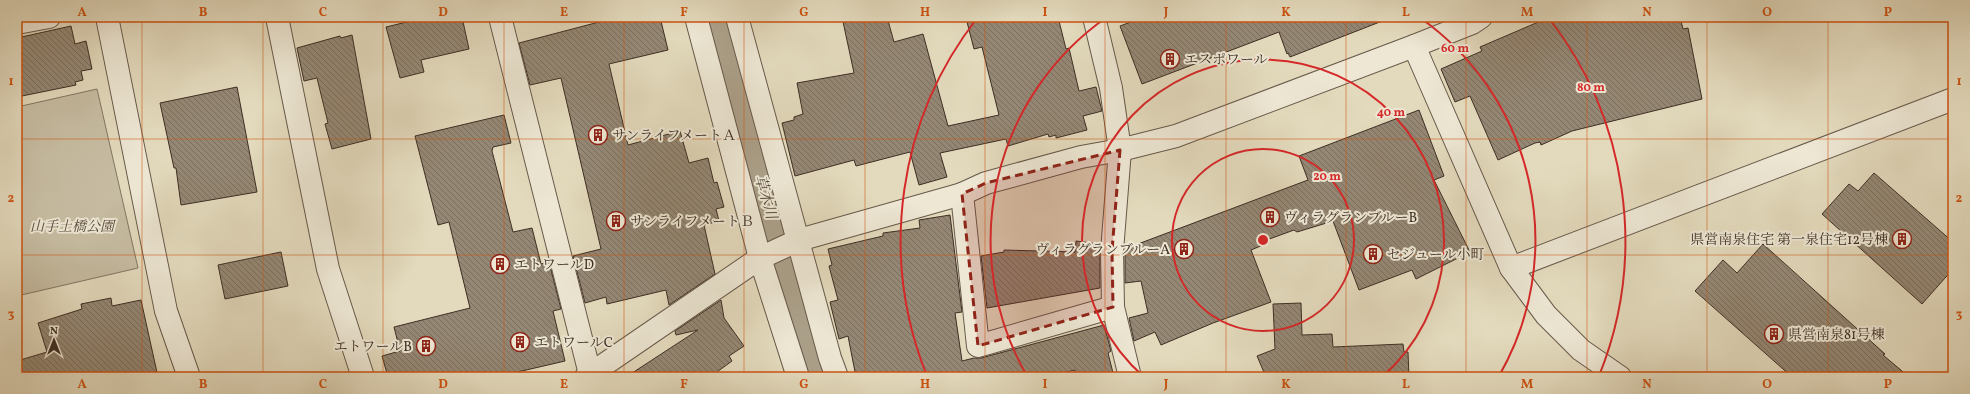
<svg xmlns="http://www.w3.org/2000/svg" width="1970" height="394" viewBox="0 0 1970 394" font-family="Vollkorn,'Noto Serif JP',serif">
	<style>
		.park { fill: #c7bda3; stroke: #827664 }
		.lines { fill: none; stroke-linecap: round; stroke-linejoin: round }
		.river { stroke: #aba089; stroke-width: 54 }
		.building { fill: url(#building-back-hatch); stroke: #3e2e24 }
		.minor-casing { stroke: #67594a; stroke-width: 24 }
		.minor { stroke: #ede7d4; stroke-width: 22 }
		.marked { fill: #8f2418; fill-opacity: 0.2; stroke: #8f2418; stroke-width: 3; stroke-dasharray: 8 5; stroke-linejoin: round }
		.grid { fill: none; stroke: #ce5310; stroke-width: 1; stroke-opacity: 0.55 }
		.ring { fill: none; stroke: #d62828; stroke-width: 2 }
		.labels { text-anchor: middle; stroke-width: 4; stroke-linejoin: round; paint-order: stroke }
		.poi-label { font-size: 14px; fill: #3e2e24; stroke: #ede7d4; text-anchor: start }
		.park-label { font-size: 14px; font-style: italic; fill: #594b3d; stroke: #ede7d4 }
		.water-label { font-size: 15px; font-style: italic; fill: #594a3d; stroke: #ede7d4 }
		.centre { fill: #d62828; stroke: #ede7d4; stroke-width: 2 }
		.ring-label { font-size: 12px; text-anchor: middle; font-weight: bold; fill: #d62828; stroke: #ede7d4; stroke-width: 4; stroke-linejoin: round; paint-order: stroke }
		.neatline { fill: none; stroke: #ce5310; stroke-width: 1.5 }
		.grid-label { font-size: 13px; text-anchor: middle; font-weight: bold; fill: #ce5310 }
	</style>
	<defs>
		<pattern id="building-back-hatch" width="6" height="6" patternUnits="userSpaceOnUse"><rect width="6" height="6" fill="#948774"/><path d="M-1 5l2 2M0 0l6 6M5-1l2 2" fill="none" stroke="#7a6f5f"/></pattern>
	</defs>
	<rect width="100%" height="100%" fill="#e3dabd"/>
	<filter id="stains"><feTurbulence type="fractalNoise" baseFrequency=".005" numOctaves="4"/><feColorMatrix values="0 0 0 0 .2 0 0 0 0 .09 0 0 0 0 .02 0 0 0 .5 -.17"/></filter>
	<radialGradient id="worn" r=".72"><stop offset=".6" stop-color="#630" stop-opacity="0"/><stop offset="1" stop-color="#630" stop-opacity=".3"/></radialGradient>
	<polygon class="park" points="97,89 138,268 17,296 17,107"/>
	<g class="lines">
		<polyline class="river" points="714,17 810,353 820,377"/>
	</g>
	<g class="building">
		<polygon points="414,17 462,17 469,49 421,60 424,72 400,78 386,27 415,20"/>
		<polygon points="618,17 660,17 668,50 609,64 628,145 680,131 689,163 708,158 714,183 717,182 724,207 716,209 719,221 704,225 715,274 669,305 666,290 607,304 606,297 585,303 573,256 601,249 561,78 530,85 519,43"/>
		<polygon points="842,17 887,17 894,42 923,34 948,126 999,115 982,47 974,49 967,22 990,17 1058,17 1066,49 1069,48 1079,91 1096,87 1102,111 1083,116 1087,130 1056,138 1056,135 1049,137 1048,134 1008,146 1006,139 940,153 947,177 919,185 910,152 856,166 854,160 795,176 782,123 794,120 794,117 803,114 797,83 854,73"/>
		<polygon points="1144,17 1390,17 1390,18 1290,57 1288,53 1287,54 1279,32 1142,84 1120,26"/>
		<polygon points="1550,17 1680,17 1683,29 1688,28 1702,99 1572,131 1541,145 1540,142 1535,143 1498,160 1470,96 1455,102 1441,69 1482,51 1480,47"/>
		<polygon points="71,26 75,44 86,41 92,69 81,71 83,80 75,82 76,85 17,97 17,38"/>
		<polygon points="352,35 371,139 332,149 325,124 328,123 317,78 304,81 297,48 340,36 341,38"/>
		<polygon points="237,87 257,192 181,205 176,168 174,168 160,103"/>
		<polygon points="1419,110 1444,176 1434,180 1470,252 1416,279 1412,270 1359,290 1333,221 1297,232 1294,230 1264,241 1263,245 1251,250 1271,302 1213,323 1161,345 1155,332 1134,341 1129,318 1148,313 1141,281 1125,283 1125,247 1130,247 1308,180 1299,156"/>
		<polygon points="504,115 511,143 493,147 492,151 513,232 532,228 541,264 549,262 561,309 553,311 565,361 496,377 388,377 382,356 400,351 394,327 470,308 449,222 438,225 415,136"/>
		<polygon points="1874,173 1953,242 1953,269 1922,304 1822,214 1849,184 1858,191"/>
		<polygon points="950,215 962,312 955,313 962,361 974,358 981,358 1104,325 1111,351 1108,353 1114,377 1076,377 1075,370 1045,377 856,377 848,336 839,339 830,302 838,300 829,266 832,265 828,249 883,236 883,233 920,228 919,220"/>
		<polygon points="1076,241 1100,244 1100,288 987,308 981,256 1004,252 1004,250 1075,252"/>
		<polygon points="1763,244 1885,354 1883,355 1909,377 1792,377 1695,291 1723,260 1737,273"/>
		<polygon points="281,252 288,286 225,299 218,265"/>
		<polygon points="111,298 112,306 141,300 158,377 17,377 17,361 47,352 38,323 82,309 81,304"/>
		<polygon points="721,300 724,318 744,346 729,356 732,361 710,377 626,377 698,330 676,335 675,331"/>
		<polygon points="1301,303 1302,335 1332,334 1333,347 1403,344 1404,352 1408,352 1409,377 1266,377 1257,356 1275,349 1273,304"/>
	</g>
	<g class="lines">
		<g class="minor-casing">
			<g id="minor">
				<polyline points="107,17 166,311 189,377"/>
				<polyline points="277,17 328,269 363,377"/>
				<polyline points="500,17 590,374"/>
				<polyline points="696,17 760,258 798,377"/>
				<polyline points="737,17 830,358 837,377"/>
				<polyline points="1094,17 1111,88 1120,150 1112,251 1113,307 1130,377"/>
				<polyline points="17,23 49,17"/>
				<polyline points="1414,46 1511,268 1546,315 1581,350 1620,377"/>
				<polyline points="962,194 978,346 1113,307"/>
				<polyline points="1511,268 1953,99"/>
				<polyline points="586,377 760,258 799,240 962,194 986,183 1081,157 1120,150 1176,136 1414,46 1472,23 1481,17"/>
			</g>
		</g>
		<use href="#minor" class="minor"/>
	</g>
	<path class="marked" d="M 1120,150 L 1112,251 L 1113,307 L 978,346 L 962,194 L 986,183 Z"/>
	<path class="grid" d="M 142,17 L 142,377M 263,17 L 263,377M 383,17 L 383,377M 504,17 L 504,377M 624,17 L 624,377M 744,17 L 744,377M 865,17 L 865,377M 985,17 L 985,377M 1105,17 L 1105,377M 1226,17 L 1226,377M 1346,17 L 1346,377M 1466,17 L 1466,377M 1587,17 L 1587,377M 1707,17 L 1707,377M 1828,17 L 1828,377M 17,139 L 1953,139M 17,255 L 1953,255"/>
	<g class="ring">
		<circle cx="1263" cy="240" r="91"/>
		<path d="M1144 377A181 181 0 1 1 1382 377"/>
		<path d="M1027 376A272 272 0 0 1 1107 17M1419 17A272 272 0 0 1 1499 376"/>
		<path d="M927 376A362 362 0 0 1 978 17M1548 17A362 362 0 0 1 1599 376"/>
	</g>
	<defs>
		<g id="building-ring" transform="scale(1)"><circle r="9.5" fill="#ede7d4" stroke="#8f2418" stroke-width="1.5"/><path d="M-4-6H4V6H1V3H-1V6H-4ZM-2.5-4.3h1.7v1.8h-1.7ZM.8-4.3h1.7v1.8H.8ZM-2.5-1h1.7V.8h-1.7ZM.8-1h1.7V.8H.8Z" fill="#8f2418"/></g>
	</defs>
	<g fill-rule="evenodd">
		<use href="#building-ring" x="1170" y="59"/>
		<use href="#building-ring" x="598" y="135"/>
		<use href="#building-ring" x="1270" y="217"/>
		<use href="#building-ring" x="616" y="221"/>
		<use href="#building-ring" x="1902" y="239"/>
		<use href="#building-ring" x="1184" y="249"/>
		<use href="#building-ring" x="1373" y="254"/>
		<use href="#building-ring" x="500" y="264"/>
		<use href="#building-ring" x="1774" y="334"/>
		<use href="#building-ring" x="520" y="342"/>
		<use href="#building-ring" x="426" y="346"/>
	</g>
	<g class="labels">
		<g class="poi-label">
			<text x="1184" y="64">エスポワール</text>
			<text x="612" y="140">サンライフメートＡ</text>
			<text x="1284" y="222">ヴィラグランブルーB</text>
			<text x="630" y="226">サンライフメートＢ</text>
			<text x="1888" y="244" text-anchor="end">県営南泉住宅 第一泉住宅12号棟</text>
			<text x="1170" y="254" text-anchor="end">ヴィラグランブルーA</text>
			<text x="1387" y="259">セジュール小町</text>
			<text x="514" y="269">エトワールD</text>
			<text x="1788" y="339">県営南泉81号棟</text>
			<text x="534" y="347">エトワールC</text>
			<text x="412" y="351" text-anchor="end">エトワールB</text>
		</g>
		<g class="park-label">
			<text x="72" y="231">山手土橋公園</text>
		</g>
		<g class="water-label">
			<text transform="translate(766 197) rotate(74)" y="5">草木川</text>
		</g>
	</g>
	<circle cx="1263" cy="240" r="6" class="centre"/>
	<g class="ring-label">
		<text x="1455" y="52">60 m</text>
		<text x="1591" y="91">80 m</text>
		<text x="1391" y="116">40 m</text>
		<text x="1327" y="180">20 m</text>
	</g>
	<rect width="1970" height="394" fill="none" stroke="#e3dabd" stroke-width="44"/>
	<g transform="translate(54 340)" stroke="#ede7d4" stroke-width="3" paint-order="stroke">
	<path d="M0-3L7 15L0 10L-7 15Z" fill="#3e2e24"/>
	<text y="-6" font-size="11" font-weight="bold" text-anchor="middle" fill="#3e2e24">N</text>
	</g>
	<rect x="22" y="22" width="1926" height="350" class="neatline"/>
	<g class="grid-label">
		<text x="82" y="16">A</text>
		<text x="203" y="16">B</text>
		<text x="323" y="16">C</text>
		<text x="443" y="16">D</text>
		<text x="564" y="16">E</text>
		<text x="684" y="16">F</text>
		<text x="804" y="16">G</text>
		<text x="925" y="16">H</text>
		<text x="1045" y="16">I</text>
		<text x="1166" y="16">J</text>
		<text x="1286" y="16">K</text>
		<text x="1406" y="16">L</text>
		<text x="1527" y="16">M</text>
		<text x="1647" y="16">N</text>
		<text x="1767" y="16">O</text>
		<text x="1888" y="16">P</text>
		<text x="11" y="85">1</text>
		<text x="1959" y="85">1</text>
		<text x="11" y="202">2</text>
		<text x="1959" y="202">2</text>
		<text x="11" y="318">3</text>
		<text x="1959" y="318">3</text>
		<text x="82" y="388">A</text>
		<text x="203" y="388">B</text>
		<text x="323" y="388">C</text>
		<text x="443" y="388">D</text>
		<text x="564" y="388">E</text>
		<text x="684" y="388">F</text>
		<text x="804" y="388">G</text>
		<text x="925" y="388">H</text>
		<text x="1045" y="388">I</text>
		<text x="1166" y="388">J</text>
		<text x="1286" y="388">K</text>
		<text x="1406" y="388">L</text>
		<text x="1527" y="388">M</text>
		<text x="1647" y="388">N</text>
		<text x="1767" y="388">O</text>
		<text x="1888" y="388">P</text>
	</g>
	<rect width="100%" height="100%" filter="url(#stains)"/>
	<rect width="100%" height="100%" fill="url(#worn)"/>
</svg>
